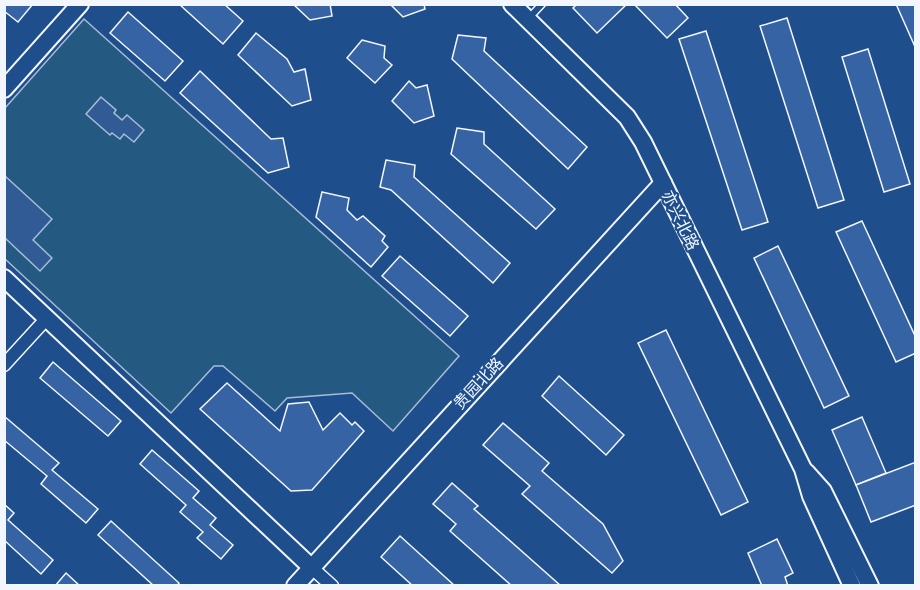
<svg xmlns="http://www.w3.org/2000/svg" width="920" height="590" viewBox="0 0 920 590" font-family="'Work Sans','Noto Sans SC',sans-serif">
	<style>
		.green { fill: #245a82; stroke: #a8bbd7; stroke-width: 1.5 }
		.parking { fill: #305b95; stroke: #a8bbd7; stroke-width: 1.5 }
		.building { fill: #3563a3; stroke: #f2f6ff; stroke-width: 1.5 }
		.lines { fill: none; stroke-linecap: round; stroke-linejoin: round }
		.lane-casing { stroke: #f2f6ff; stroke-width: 9 }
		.street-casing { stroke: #f2f6ff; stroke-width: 15 }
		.secondary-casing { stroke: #f2f6ff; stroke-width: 20 }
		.lane { stroke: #1f4e8c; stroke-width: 6 }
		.street { stroke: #1f4e8c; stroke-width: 12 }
		.secondary { stroke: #1f4e8c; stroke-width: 16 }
		.labels { text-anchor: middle; stroke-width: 4.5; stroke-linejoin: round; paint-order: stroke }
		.street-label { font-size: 16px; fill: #f2f6ff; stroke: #1f4e8c }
	</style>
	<rect width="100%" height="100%" fill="#1f4e8c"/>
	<polygon class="green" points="84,19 459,356 393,431 352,393 287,398 275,411 223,366 214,366 171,413 5,259 5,108"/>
	<g class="parking">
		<polygon points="101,97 116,110 114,113 122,120 127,115 144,130 134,142 124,134 120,139 112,133 110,135 86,114"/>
		<polygon points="5,176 52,219 33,240 52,258 40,271 5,238"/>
	</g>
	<g class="building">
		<polygon points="4,4 33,4 18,22 4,11"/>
		<polygon points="179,4 224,4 243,21 223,44"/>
		<polygon points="293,4 330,4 332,16 310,20"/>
		<polygon points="390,4 424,4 425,9 403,17"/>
		<polygon points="577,4 627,4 597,33 573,8"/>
		<polygon points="634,4 675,4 688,18 667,38"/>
		<polygon points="896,4 916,4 916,49"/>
		<polygon points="128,12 183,61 165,81 110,33"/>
		<polygon points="787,18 844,200 818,208 760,26"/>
		<polygon points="706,31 768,222 742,230 679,39"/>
		<polygon points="256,33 287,59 294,72 305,69 311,100 292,106 238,55"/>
		<polygon points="458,35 486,38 484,51 587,147 568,169 452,59"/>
		<polygon points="362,40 385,46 384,58 392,65 375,83 347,58"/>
		<polygon points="868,49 910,184 884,192 842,57"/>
		<polygon points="200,71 271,139 283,138 289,167 268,173 180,93"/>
		<polygon points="409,81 416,88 427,85 434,116 414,123 392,101"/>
		<polygon points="457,128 484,132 484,144 555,209 536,229 451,154"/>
		<polygon points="386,160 415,165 414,177 510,263 493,283 391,190 380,187"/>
		<polygon points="322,192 349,198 347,210 357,220 363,216 385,236 382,241 388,247 371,267 316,217"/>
		<polygon points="862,221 916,338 916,353 896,362 836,232"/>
		<polygon points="778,246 849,396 824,408 754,258"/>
		<polygon points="400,256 468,316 450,336 382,276"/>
		<polygon points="666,330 748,502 721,515 638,343"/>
		<polygon points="53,362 121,421 108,436 40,378"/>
		<polygon points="559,376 624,435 606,455 542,396"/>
		<polygon points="227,383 280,431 288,404 309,402 323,430 340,413 352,425 355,422 364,431 312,490 291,491 200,409"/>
		<polygon points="4,416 59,463 52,470 98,509 86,523 41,484 47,476 4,440"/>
		<polygon points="862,417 886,473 856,485 832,430"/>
		<polygon points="503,423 549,463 542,471 603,524 623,561 612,573 522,494 530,486 483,445"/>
		<polygon points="152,450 199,491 193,498 216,518 210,525 233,545 221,559 197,538 203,532 180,512 186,505 140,464"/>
		<polygon points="916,462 916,505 871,522 856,485"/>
		<polygon points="452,483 478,506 474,509 561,586 512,586 450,531 456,524 433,504"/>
		<polygon points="4,504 14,513 8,520 53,560 41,574 4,540"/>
		<polygon points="111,521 179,583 177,586 154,586 98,535"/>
		<polygon points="400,536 455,586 413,586 381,557"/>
		<polygon points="777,539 793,573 785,577 788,586 762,586 748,553"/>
		<polygon points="66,573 80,586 55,586"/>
	</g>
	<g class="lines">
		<g class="lane-casing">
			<polyline id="lane" points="528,19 542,4"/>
		</g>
		<g class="street-casing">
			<g id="street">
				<polyline points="4,365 47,318"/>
				<polyline points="311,567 332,586"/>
			</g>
		</g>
		<g class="secondary-casing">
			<g id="secondary">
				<polyline points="512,4 627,117 643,142 803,469 811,496 852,586"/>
				<polyline points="4,89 80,4"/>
				<polyline points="4,278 311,567"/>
				<polyline points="806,472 823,491 870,586"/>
				<polyline points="295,586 663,183"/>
			</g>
		</g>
		<use href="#lane" class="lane"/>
		<use href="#street" class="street"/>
		<use href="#secondary" class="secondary"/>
	</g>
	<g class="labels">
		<g class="street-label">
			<text transform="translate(681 220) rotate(64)" y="6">亦兴北路</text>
			<text transform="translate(478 383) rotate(-47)" y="6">贵园北路</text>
		</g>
	</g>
	<rect width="920" height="590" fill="none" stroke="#f2f6ff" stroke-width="12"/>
</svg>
